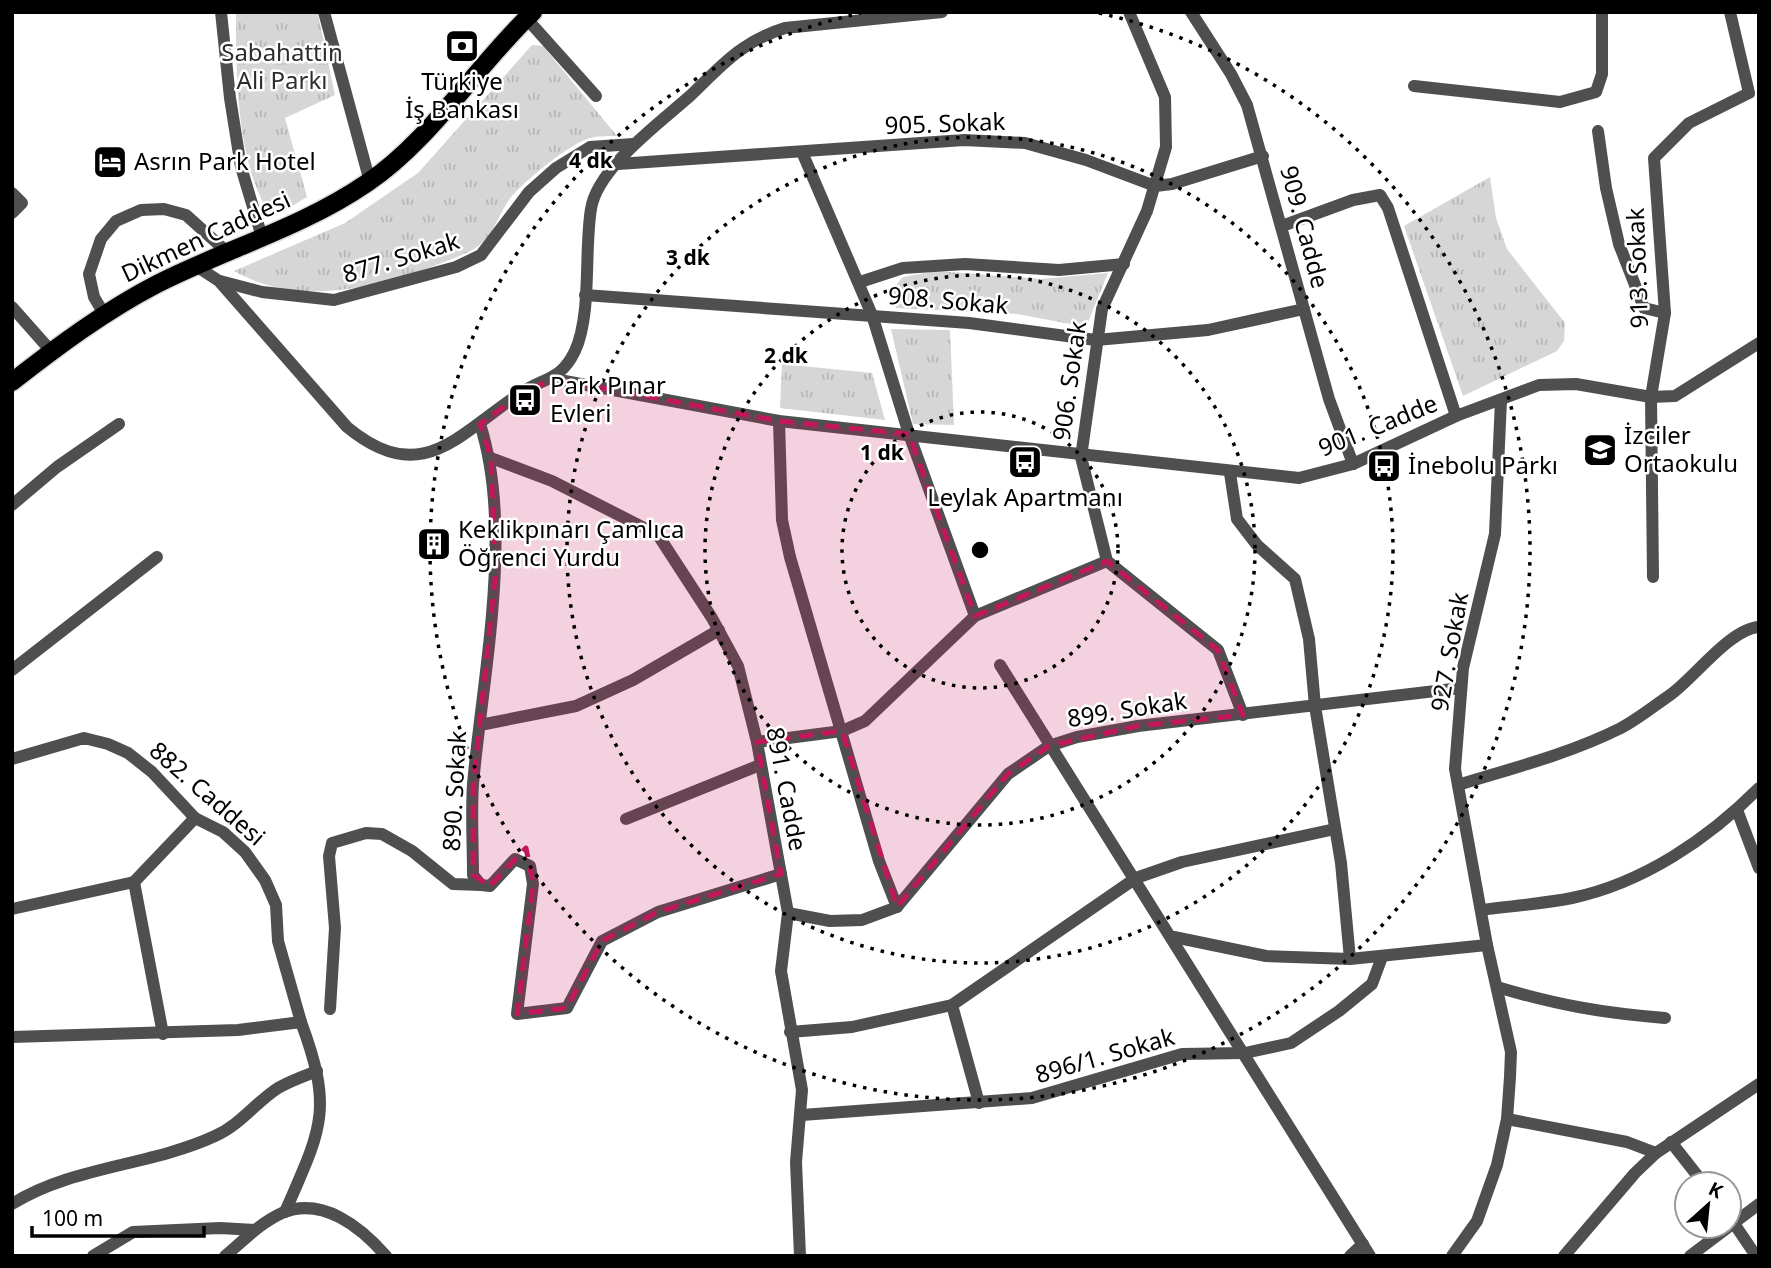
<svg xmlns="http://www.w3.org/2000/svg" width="1771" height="1268" viewBox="0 0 1771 1268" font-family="'Noto Sans',sans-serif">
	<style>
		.park { fill: url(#park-tufts) }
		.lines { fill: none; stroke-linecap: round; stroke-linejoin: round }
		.primary-casing { stroke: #dbdbdb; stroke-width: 21 }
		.street { stroke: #4f4f4f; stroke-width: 12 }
		.primary { stroke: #000; stroke-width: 18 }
		.marked { fill: #c2185b; fill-opacity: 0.2; stroke: #c2185b; stroke-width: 5; stroke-dasharray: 14 9; stroke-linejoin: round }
		.ring { fill: none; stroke: #000; stroke-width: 3.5; stroke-dasharray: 3.5 7 }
		.labels { text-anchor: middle; stroke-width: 5; stroke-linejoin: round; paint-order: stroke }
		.park-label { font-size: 24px; fill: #2d2d2d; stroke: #fff }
		.poi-label { font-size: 24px; fill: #000; stroke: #fff; text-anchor: start }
		.street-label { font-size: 24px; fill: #000; stroke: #fff }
		.centre { fill: #000; stroke: #fff; stroke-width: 3.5 }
		.ring-label { font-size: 21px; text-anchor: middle; font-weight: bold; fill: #000; stroke: #fff; stroke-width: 5; stroke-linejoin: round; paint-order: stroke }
	</style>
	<defs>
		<pattern id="park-tufts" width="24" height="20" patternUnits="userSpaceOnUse" patternTransform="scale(1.75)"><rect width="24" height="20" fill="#d6d6d6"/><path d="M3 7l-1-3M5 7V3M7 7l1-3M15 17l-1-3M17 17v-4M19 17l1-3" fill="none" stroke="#b6b6b6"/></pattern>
	</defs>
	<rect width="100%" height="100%" fill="#fff"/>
	<g class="park">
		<path d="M 236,12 L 318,14 L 335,95 L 285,118 L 307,197 L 272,218 C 236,164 236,76 236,12 Z"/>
		<path d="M 532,45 L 543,46 L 617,136 C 608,136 598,136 590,138 C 569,144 527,179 512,196 C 501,209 496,229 484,241 C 471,254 448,260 431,267 C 367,290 296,306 234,271 L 345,223 L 418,173 Z"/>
		<polygon points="1490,177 1496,218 1507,249 1565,323 1564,341 1557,351 1463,396 1404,226"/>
		<path d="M 936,271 L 1041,279 L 1108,273 L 1086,327 L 1017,314 L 896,308 C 890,295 893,287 903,277 Z"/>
		<polygon points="891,329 950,330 954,425 913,424"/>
		<polygon points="782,364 872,373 885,420 780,408"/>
	</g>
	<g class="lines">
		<g class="primary-casing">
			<path id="primary" d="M 12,382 C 58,346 105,311 157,284 C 226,249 303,227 367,183 C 430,141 478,64 533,12"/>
		</g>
		<g class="street">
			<polyline points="221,12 230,98 241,167 262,237"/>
			<polyline points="324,12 370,182"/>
			<polyline points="1129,12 1165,97 1166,147 1147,211 1102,309 1081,457 1107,561 1218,650 1243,715"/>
			<polyline points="1191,12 1231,74 1247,105 1329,399 1353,464"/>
			<polyline points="527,19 596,96"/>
			<polyline points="1414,86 1560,102 1596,92 1602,74 1602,12"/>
			<polyline points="1598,131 1606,188 1619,244 1644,308 1665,313"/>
			<polyline points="802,152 872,315 909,434 975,616"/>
			<polyline points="618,164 964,140 1025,143 1086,160 1155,186 1172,184 1263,156"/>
			<polyline points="12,193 22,203 12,213"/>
			<polyline points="1282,226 1353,200 1380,195 1388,208 1456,416"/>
			<path d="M 196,266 L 219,281 L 347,427 C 422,489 458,434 522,392 C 546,377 561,380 575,351 C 592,314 584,250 591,209 C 597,168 661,122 691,95 C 707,80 724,61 742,49 C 756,39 769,33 785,28 L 942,12"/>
			<polyline points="220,281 262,292 334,300 456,267 481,255 529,192 556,168 590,147 633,144"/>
			<polyline points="860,282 903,268 965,264 1059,270 1124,264"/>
			<polyline points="585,295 969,323 1096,340 1208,330 1304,309"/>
			<polyline points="12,307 51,351"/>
			<polyline points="104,314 94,297 89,274 101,239 116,221 141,210 164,209 186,215 227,252"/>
			<polyline points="554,379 779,421 1299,478 1353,464 1456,416 1539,385 1576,384 1651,397 1675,396 1759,343"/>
			<polyline points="779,421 782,520 790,557 879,861 897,907"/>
			<path d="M 480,424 C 514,530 483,673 473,784 C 471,814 473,845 473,875 L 481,885 L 490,886 L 515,859 L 530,866 L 533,884 L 517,1014 L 567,1008 L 602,941 L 658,912 L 781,874"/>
			<polyline points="491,458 552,481 658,535 712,618 738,666 757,742 788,913 781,971 802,1090 796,1162 800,1256"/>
			<polyline points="1230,473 1237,519 1257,545 1295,579 1309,639 1315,706 1341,863 1350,959"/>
			<polyline points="12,505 57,467 119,424"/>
			<polyline points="1653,577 1651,397 1665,313 1654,158 1689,123 1749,93 1730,12"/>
			<polyline points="1000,665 1370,1256"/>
			<polyline points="12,670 157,557"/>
			<polyline points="480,725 576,706 633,680 719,630"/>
			<polyline points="757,742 842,731 865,721 975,616 1107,561"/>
			<polyline points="12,759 84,738 108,744 128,753 152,772 195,818 223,832 245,852 265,880 276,905 278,941 301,1022"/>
			<path d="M 1458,785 C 1513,768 1569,754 1621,728 C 1638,719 1654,706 1670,695 C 1694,678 1731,628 1759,627"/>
			<polyline points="1737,810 1759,868"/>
			<polyline points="626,819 760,765"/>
			<polyline points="134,882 163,1034"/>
			<polyline points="12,909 134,882 195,818"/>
			<path d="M 1481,910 C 1511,906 1542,904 1572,898 C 1643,883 1708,839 1759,788"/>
			<polyline points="788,913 830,921 862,920 897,907 1008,774 1049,746 1077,737 1138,726 1461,688"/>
			<polyline points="1174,937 1266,956 1350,959 1487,945"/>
			<path d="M 1497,987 C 1557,1005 1603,1013 1665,1018"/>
			<polyline points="952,1005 979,1103"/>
			<polyline points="330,1009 335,928 329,856 332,843 366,833 382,834 412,851 453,884 481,885"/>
			<polyline points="790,1032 852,1027 952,1005 1136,878 1182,862 1335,829"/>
			<path d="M 12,1037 L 238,1030 L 301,1022 C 334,1111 321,1129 285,1212"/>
			<polyline points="802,1115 1032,1098 1182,1054 1245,1053 1291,1043 1339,1011 1372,984 1382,957"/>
			<polyline points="1507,1119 1627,1142 1656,1153"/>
			<polyline points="1671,1142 1704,1184"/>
			<path d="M 12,1204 C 73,1166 150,1166 215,1136 C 240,1125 255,1103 278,1088 C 290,1081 304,1076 317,1071"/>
			<polyline points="1729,1216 1756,1256"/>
			<polyline points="93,1256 133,1232 220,1228 255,1230"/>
			<path d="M 225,1256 C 243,1241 260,1223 282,1213 C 322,1196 361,1227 386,1256"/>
			<polyline points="1350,1256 1363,1244"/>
			<polyline points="1452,1256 1477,1221 1497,1165 1507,1119 1510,1077 1511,1052 1487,945 1455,769 1463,668 1495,534 1501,400"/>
			<polyline points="1564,1256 1635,1173 1656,1153 1759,1084"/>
			<polyline points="1690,1256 1759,1204"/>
		</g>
		<use href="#primary" class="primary"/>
	</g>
	<path class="marked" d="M 554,379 L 779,421 L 909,434 L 975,616 L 1107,561 L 1218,650 L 1243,715 L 1138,726 L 1049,746 L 1008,774 L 897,907 L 842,731 L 757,742 L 781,874 L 658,912 L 602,941 L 567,1008 L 517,1014 L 533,884 L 526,848 L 490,886 L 473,875 L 473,787 L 495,578 L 491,458 L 480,424 L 525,391 Z"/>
	<g class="ring">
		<circle cx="980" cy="550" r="138"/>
		<circle cx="980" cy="550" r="275"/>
		<circle cx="980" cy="550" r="413"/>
		<path d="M1099 13A550 550 0 1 1 861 13"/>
	</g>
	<defs>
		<g id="bank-square" transform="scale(1.75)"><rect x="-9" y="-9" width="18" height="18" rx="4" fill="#000" stroke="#fff"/><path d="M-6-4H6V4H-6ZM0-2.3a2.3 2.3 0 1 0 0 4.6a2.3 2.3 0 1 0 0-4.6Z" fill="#fff"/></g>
		<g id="hotel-square" transform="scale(1.75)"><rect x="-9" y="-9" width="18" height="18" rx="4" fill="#000" stroke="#fff"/><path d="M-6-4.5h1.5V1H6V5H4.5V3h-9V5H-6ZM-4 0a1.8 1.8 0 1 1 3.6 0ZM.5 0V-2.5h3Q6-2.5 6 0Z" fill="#fff"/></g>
		<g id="bus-square" transform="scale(1.75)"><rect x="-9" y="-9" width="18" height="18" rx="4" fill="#000" stroke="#fff"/><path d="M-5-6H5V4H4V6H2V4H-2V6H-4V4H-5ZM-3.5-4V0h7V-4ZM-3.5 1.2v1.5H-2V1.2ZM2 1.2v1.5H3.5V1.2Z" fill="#fff"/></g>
		<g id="school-square" transform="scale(1.75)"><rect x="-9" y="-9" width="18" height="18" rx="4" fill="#000" stroke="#fff"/><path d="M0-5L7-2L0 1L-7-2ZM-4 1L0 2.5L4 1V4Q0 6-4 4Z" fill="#fff"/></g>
		<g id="building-square" transform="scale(1.75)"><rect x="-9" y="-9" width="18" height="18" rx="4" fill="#000" stroke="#fff"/><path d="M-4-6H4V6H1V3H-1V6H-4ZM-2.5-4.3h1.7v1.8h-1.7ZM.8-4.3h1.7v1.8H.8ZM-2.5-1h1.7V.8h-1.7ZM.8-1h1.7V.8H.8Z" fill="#fff"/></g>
	</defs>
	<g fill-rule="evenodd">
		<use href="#bank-square" x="462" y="46"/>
		<use href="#hotel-square" x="110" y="162"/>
		<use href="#bus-square" x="525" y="400"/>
		<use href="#school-square" x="1600" y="450"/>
		<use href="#bus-square" x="1025" y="462"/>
		<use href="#bus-square" x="1384" y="466"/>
		<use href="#building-square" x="434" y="544"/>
	</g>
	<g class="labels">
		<g class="park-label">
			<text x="282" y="61">Sabahattin<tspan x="282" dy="28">Ali Parkı</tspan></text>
		</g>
		<g class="poi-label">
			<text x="462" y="90" text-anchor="middle">Türkiye<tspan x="462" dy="28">İş Bankası</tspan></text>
			<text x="134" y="170">Asrın Park Hotel</text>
			<text x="550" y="394">Park Pınar<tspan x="550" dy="28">Evleri</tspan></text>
			<text x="1624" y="444">İzciler<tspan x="1624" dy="28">Ortaokulu</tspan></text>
			<text x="1408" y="474">İnebolu Parkı</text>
			<text x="1025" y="506" text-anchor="middle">Leylak Apartmanı</text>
			<text x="458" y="538">Keklikpınarı Çamlıca<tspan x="458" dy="28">Öğrenci Yurdu</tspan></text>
		</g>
		<g class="street-label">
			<text transform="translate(945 124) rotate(-2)" y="8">905. Sokak</text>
			<text transform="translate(1304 227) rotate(75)" y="8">909. Cadde</text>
			<text transform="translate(206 237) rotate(-25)" y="8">Dikmen Caddesi</text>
			<text transform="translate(401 258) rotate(-17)" y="8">877. Sokak</text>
			<text transform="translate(1638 268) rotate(-92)" y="8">913. Sokak</text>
			<text transform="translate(948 301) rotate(5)" y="8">908. Sokak</text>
			<text transform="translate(1070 381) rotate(-82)" y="8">906. Sokak</text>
			<text transform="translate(1378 426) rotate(-22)" y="8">901. Cadde</text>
			<text transform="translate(1450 652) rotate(-80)" y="8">927. Sokak</text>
			<text transform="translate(1127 710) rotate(-9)" y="8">899. Sokak</text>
			<text transform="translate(786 789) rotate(79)" y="8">891. Cadde</text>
			<text transform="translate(455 791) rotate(-87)" y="8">890. Sokak</text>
			<text transform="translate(207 794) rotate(41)" y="8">882. Caddesi</text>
			<text transform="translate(1105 1056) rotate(-16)" y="8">896/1. Sokak</text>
		</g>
	</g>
	<circle cx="980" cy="550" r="10" class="centre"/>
	<g class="ring-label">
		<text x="591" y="168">4 dk</text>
		<text x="688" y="265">3 dk</text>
		<text x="786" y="363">2 dk</text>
		<text x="882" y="460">1 dk</text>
	</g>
	<rect width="1771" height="1268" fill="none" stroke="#000000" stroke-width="28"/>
	<g transform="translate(1708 1205) rotate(27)"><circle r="33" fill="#ffffff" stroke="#999999" stroke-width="2"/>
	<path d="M0-5L12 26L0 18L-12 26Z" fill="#000000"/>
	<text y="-10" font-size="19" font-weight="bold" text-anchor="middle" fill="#000000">K</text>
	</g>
	<path d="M32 1226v10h172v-10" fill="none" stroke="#000000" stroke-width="3.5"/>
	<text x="42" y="1226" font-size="21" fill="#000000" stroke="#ffffff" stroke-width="5" paint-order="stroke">100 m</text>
</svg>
